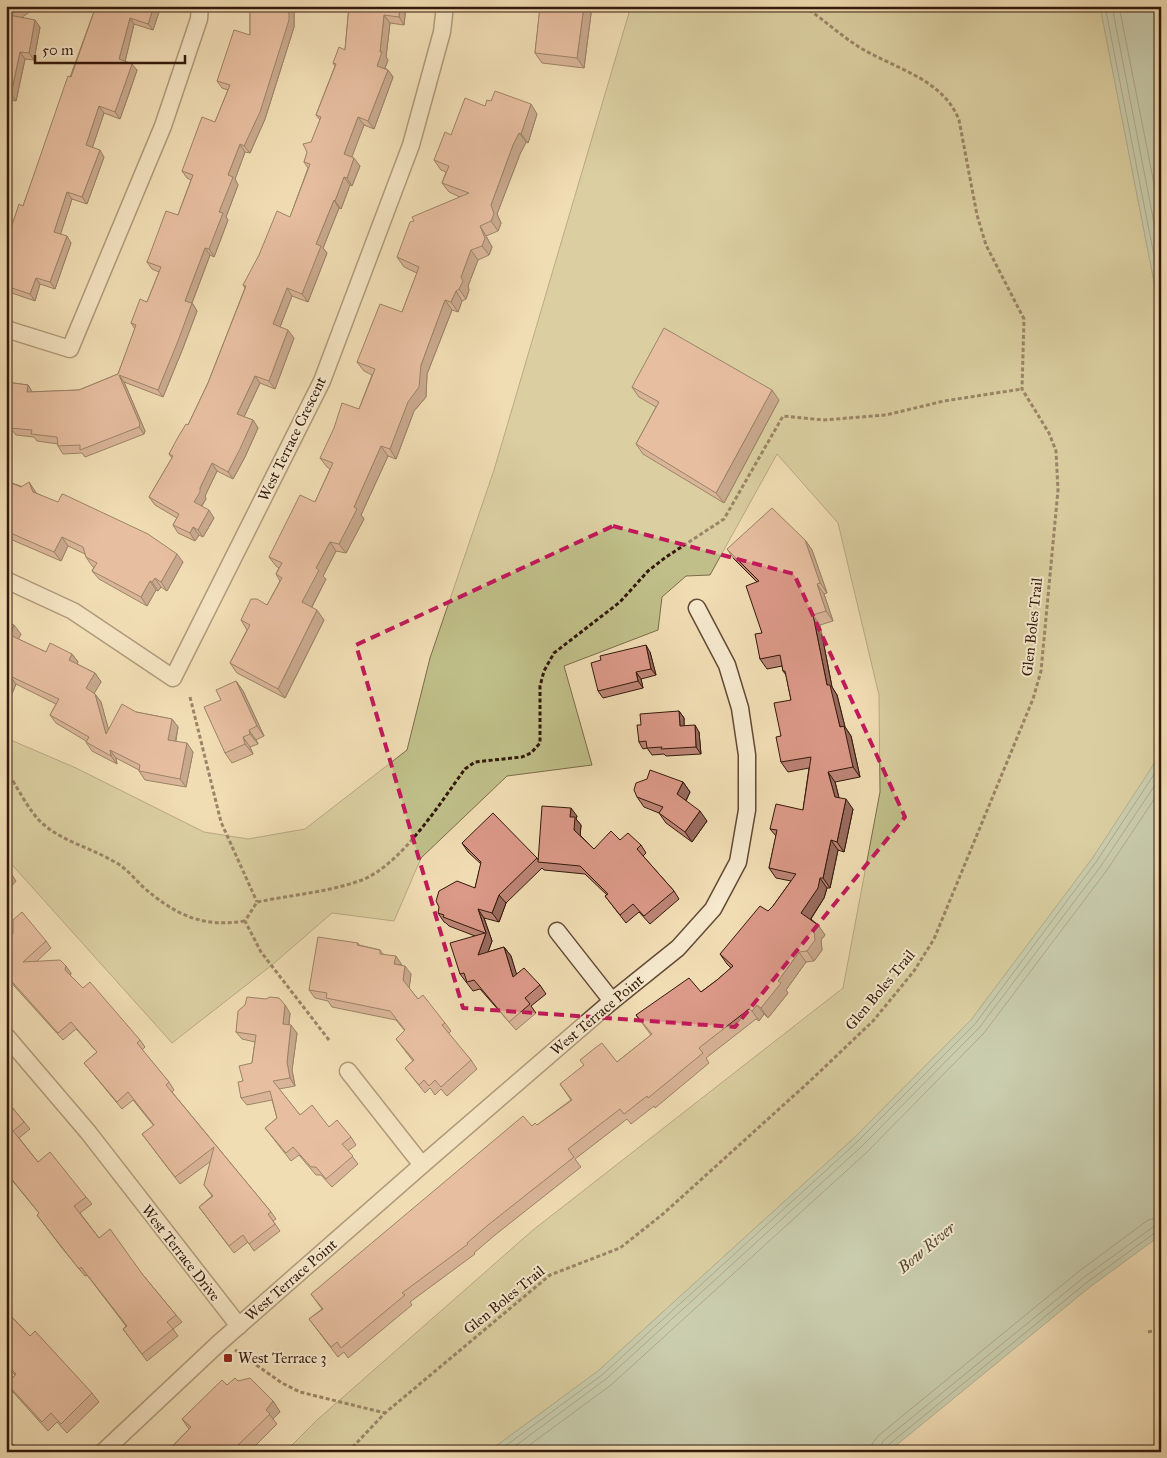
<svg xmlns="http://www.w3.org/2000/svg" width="1167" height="1458" viewBox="0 0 1167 1458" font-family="'IM FELL Great Primer',serif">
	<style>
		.green { fill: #c0bf89; stroke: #7a6c4a }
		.water { fill: #9cbda8; stroke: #727b69 }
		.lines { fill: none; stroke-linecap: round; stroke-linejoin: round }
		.shore { stroke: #686b5a; stroke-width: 1 }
		.street-casing { stroke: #634a35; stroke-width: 19 }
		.path { stroke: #34190b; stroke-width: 3; stroke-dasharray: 4 2.5; stroke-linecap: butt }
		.street { stroke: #f6e9ce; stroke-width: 16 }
		.wall { fill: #bc8475; stroke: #34190b }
		.shaded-wall { fill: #996b5f; stroke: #34190b }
		.building { fill: #db9988; stroke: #34190b }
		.marked { fill: none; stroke: #c2185b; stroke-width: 4; stroke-dasharray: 10 6; stroke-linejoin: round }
		.poi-dot { fill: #8f2418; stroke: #f6e9ce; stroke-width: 2 }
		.labels { text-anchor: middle; stroke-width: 4; stroke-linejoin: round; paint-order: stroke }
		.street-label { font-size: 15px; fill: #34190b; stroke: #f6e9ce }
		.poi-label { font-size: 15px; fill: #34190b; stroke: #f6e9ce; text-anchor: start }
		.water-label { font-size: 16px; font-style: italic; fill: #534a3a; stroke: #f6e9ce }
	</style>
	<rect width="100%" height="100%" fill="#f1ddb4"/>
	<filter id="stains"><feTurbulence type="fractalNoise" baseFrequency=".004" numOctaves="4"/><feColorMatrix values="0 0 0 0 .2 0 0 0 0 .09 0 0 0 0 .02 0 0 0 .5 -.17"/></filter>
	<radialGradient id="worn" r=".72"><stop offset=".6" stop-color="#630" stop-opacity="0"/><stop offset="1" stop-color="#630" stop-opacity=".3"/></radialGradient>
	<polygon class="green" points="631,6 1100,6 1161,317 1160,756 1092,859 971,1020 853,1139 598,1371 488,1452 285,1452 317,1420 533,1230 843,988 880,792 879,695 838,523 777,454 710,575 686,576 662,597 658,630 564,666 592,765 507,776 421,858 394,921 332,913 272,965 172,1043 6,858 6,738 76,768 204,832 248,839 305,829 407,750 430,658 494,470"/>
	<g class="water">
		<polygon points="1100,6 1161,6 1161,317"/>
		<polygon points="1161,753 1161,1235 1090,1287 888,1452 488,1452 598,1371 853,1139 971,1020 1092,859"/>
	</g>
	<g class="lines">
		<g class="shore">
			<polyline points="1105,6 1161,291"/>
			<polyline points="1112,6 1161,259"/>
			<polyline points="1119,6 1161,219"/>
			<polyline points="497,1452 602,1375 856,1143 975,1024 1096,862 1161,764"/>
			<polyline points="507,1452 606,1379 861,1147 979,1028 1101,866 1161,776"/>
			<polyline points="520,1452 611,1385 866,1153 984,1033 1107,870 1161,789"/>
			<polyline points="871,1452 872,1444 878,1436 1078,1272 1148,1220 1161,1217"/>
			<polyline points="879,1452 883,1441 1083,1278 1153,1227 1161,1225"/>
			<polyline points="885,1452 887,1446 1086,1283 1156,1232 1161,1231"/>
		</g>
		<g class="street-casing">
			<g id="street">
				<polyline points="6,329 70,349 163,126 199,19 200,6"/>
				<polyline points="6,580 73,611 173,678 322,381 411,145 442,32 445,6"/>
				<polyline points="557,931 612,1001"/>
				<polyline points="6,1036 88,1132 239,1326"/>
				<polyline points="348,1071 422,1165"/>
				<polyline points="6,1450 8,1452"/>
				<polyline points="103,1452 219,1343 422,1165 612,1001 678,948 713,909 738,862 747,810 747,755 740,708 727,665 697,608"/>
			</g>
		</g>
		<g class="path">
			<polyline points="190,697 221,822 257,902"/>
			<path d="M 6,770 C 17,786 29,812 43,824 C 64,842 89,847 113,861 C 124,866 133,877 142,886 C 174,914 201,928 245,921"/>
			<path d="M 329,1040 L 261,952 L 245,921 L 257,902 C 291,895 329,892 362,880 C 402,864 440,803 465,769 L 475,762 L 522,757 L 531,753 L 540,743 L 540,686 L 544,671 L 554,653 L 620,602 L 648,571 L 666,557 L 724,519 L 783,416 L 823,420 L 886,415 L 944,401 L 1022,389"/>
			<polyline points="1148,1332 1161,1329"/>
			<polyline points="235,1350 282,1383 300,1392 385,1413"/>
			<path d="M 348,1452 L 385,1413 L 550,1275 L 620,1248 L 663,1214 L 810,1081 L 873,1021 L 914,971 L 934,939 L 1033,699 L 1041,671 L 1058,490 L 1056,451 L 1049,433 L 1022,389 L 1024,319 L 986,245 L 977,215 L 959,120 C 942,76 889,68 853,43 C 837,32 821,18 804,6"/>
		</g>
		<use href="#street" class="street"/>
	</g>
	<g class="wall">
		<polygon points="6,6 39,6 22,17 40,27 34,60 25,59 16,101 12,100 6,130"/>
		<polygon points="96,6 159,12 153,30 134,24 125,61 137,70 130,91 120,119 104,113 92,147 104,157 87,204 72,199 60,234 71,243 55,289 40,284 35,301 6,291 6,243 23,206"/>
		<polygon points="250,6 294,6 294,27 265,119 250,153 245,152 235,179 238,185 226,217 228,220 214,257 210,255 192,303 197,311 183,348 163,397 124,382 145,431 144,434 85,457 82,453 63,454 58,446 58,444 37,441 34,437 16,435 12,430 6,429 6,382 28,385 32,392 79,390 118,374 135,329 131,323 147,302 159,272 152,269 147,262 178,215 191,180 187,178 182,171 215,122 228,90 222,88 217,81 250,35"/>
		<polygon points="349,6 406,6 404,25 390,23 386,57 388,60 385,68 388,70 393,77 374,129 364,125 351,157 360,166 352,186 350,185 341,209 339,208 323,248 327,253 308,302 292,296 280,327 294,338 275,389 260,383 244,417 253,420 258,428 245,457 233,479 217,471 205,496 206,499 202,506 214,518 203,537 199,535 195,541 178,533 173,525 177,518 155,505 149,497 172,458 169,454 188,425 208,383 245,288 243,285 290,217 308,168 304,162 320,120 316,115 335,66 333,63 345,50"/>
		<polygon points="538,6 592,6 584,68 542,63 535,53 540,9"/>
		<polygon points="485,106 537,114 528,143 526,142 520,154 497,214 501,223 498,231 486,236 492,247 489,255 478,260 468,286 469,290 466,299 462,301 458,312 452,310 427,374 426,397 414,411 396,459 388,456 361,515 364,519 346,553 336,551 323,576 326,579 312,607 324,620 285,698 237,673 230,663 247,630 241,620 267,605 280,581 276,574 279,568 276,566 269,557 315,502 330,469 327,467 320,458 359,409 372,375 364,371 357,362 402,312 417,273 404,267 397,257 460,197 449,192 442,183 446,172 441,170 434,160 451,135"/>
		<polygon points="632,387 779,400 724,503 643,454 636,444 656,407 639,397"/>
		<polygon points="6,481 35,491 36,493 183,562 167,591 161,587 158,591 156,590 147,606 99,579 92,571 94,567 92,566 86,557 85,554 68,546 61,561 10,539 6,534"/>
		<polygon points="805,540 812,550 827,593 824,594 833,621 820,625 832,687 837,695 845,727 851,736 860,777 835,782 839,798 853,809 844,852 838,850 830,888 827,888 824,898 811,919 818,925 825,935 821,940 822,950 814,961 806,962 786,990 788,993 768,1018 764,1014 759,1021 756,1019 706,1058 709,1063 655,1108 654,1106 631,1124 627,1119 575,1159 581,1167 495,1235 474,1253 475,1254 410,1302 412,1305 348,1358 344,1352 338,1357 309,1319 322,1309 311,1294 532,1126 537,1125 571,1100 560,1084 617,1062 651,1035 636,1015 701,992 717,980 731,968 727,964 720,954 768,911 773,906 791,881 776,878 769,868 776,836 770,829 803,810 809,768 788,772 781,762 781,736 791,700 786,675 783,671 782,666 767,669 760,659 762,633 757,582 734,559 727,549"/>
		<polygon points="6,622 21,634 18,639 46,652 72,654 78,662 77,664 95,673 101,682 94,693 101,702 108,729 136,712 172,719 178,727 176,741 193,752 186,787 145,780 139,771 139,770 116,758 117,764 92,751 86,742 86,741 56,723 50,715 56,704 16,684 11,696 6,694"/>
		<polygon points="650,652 656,675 641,679 643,688 603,698 598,691"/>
		<polygon points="236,681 243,691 264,736 256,740 258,744 250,747 253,754 232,763 225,753 221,700"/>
		<polygon points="679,711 684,718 684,726 699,732 701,754 666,756 664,754 652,755 647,748 643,749 639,742 641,725"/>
		<polygon points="683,782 690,792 686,801 707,821 692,842 666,823 659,813 644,807 637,797"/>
		<polygon points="577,816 576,819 581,825 580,835 594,849 620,840 641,845 646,853 643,856 674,891 679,899 650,924 639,912 626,923 605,896 607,895 585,874 544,870 542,868 506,903 499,922 484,918 492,941 488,952 504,947 511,956 516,974 540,985 546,994 531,1006 536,1013 516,1030 480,989 473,991 460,974 475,936 449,926 446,923 444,922 438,913 475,888 481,864 468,852 462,843 537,858 538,860"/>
		<polygon points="6,933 46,941 51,948 37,961 71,973 70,975 83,988 140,1040 145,1047 142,1050 169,1082 174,1090 172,1092 271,1212 276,1219 273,1221 280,1231 254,1251 248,1242 234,1253 199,1207 212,1196 204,1185 211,1161 180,1184 142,1134 154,1126 133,1100 122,1109 84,1063 97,1052 76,1029 63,1040 6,977"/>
		<polygon points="358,943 359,945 380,950 383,954 402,965 411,974 409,988 418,999 445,1023 451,1031 448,1034 471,1060 477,1069 447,1096 441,1089 435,1095 430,1088 425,1093 405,1068 413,1061 396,1039 405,1031 396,1020 332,1007 328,1001 315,998 309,990"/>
		<polygon points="245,1005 290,1013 289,1025 297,1033 292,1070 295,1086 279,1089 300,1115 351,1137 356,1145 348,1151 358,1164 332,1187 321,1175 316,1175 299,1155 291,1161 265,1128 277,1118 272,1100 247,1105 241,1098 243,1081 252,1063 255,1042 242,1039 236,1032"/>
		<polygon points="6,1100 30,1129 19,1138 38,1162 86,1197 92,1204 80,1213 99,1238 143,1275 176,1315 182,1322 173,1329 178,1336 147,1361 123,1329 126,1326 87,1275 85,1276 62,1248 37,1215 39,1213 6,1173"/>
		<polygon points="6,1311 30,1336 92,1393 99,1402 67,1433 57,1422 48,1431 13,1392 7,1384 15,1375 6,1366"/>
		<polygon points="238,1381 273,1401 280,1412 273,1419 277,1424 249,1452 167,1452 189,1429 182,1419 227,1385"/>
	</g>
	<g class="shaded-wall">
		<polygon points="154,6 155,6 159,12 153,30 148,24"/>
		<polygon points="289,6 294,6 294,27 265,119 250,153 244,146"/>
		<polygon points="400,6 406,6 404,25 399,17"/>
		<polygon points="584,6 592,6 584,68 577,58"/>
		<polygon points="384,15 390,23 386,57 388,60 383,73 377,66 380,52"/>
		<polygon points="130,18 134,24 124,66 119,59"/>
		<polygon points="35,20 40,27 34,60 29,53"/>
		<polygon points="20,52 25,59 16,101 11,94"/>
		<polygon points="132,64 137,70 120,119 115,112"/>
		<polygon points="388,70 393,77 374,129 368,121"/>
		<polygon points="7,93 12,100 6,130 6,98"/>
		<polygon points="531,104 537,114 528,143 521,134"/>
		<polygon points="99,106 104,113 91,152 86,145"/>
		<polygon points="358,117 364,125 350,162 344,154"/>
		<polygon points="519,133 526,142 520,154 497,214 501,223 498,231 491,221 491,205 513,145"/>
		<polygon points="240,144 245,152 235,179 238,185 226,217 228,220 214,257 209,249 219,212 228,175"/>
		<polygon points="100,150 104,157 87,204 82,197"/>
		<polygon points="354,158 360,166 352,186 347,178"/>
		<polygon points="344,177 350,185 341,209 335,201"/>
		<polygon points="67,192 72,199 59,239 54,232"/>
		<polygon points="334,200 339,208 323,248 327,253 308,302 302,294 316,244"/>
		<polygon points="480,226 486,236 492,247 489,255 482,246"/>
		<polygon points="67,236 71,243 55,289 50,282"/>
		<polygon points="205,248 210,255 190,308 185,301"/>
		<polygon points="471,250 478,260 468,286 469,290 466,299 459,289 461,277"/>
		<polygon points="36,278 40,284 35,301 30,294"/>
		<polygon points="287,288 292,296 278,332 273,324"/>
		<polygon points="456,291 462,301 458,312 451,302"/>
		<polygon points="445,300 452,310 427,374 426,397 414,411 396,459 390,449"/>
		<polygon points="192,303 197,311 183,348 163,397 158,390"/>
		<polygon points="288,330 294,338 275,389 269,381"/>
		<polygon points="119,375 124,382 145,431 144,434 139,427"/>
		<polygon points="255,376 260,383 242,421 237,414"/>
		<polygon points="28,385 33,393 27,392"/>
		<polygon points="772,390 779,400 724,503 716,493"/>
		<polygon points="253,420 258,428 245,457 233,479 228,472"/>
		<polygon points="381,446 388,456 361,515 364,519 346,553 339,544 354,507"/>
		<polygon points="212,463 217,471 205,496 206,499 199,509 194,502 200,488"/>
		<polygon points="29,482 35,491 39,500 33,492"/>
		<polygon points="209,510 214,518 203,537 198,530"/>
		<polygon points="193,527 199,535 195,541 190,533"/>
		<polygon points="62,537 68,546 61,561 54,552"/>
		<polygon points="805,540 812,550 827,593 820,583"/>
		<polygon points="330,542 336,551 323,576 326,579 309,612 302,602 316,568"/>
		<polygon points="177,554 183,562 167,591 161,582"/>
		<polygon points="155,578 161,587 158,591 152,582"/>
		<polygon points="150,581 156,590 147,606 141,597"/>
		<polygon points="817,584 824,594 833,621 826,611"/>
		<polygon points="317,610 324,620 285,698 278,689"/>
		<polygon points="813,615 820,625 832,687 837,695 845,727 851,736 860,777 853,767 827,685"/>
		<polygon points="14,625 21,634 16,644 10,635"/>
		<polygon points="646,645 650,652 656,675 651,669"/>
		<polygon points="72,654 78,662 75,668 69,660"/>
		<polygon points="636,672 641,679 643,688 638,681"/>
		<polygon points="95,673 101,682 92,697 86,688"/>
		<polygon points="10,676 16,684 11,696 6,689 6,685"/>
		<polygon points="236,681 243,691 264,736 257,726"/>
		<polygon points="95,694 101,702 112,742 106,734"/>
		<polygon points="679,711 684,718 684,733 680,726"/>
		<polygon points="172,719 178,727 174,748 168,740"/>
		<polygon points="695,725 699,732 701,754 696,747"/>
		<polygon points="249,730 256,740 258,744 250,734"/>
		<polygon points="243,737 250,747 253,754 245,744"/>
		<polygon points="187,743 193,752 186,787 180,779"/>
		<polygon points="110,750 116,758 117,764 111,756"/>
		<polygon points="828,772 835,782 841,806 835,797"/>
		<polygon points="683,782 690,792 684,804 677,794"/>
		<polygon points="846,799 853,809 844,852 837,842"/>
		<polygon points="571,808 577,816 576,819 581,825 580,838 574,830 570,817"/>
		<polygon points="700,811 707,821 692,842 685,832"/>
		<polygon points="831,840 838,850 830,888 823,878"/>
		<polygon points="10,872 16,881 6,893 6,876"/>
		<polygon points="820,878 827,888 824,898 808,923 801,913"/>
		<polygon points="499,895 506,903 499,922 492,913"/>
		<polygon points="478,909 484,918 492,941 484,963 478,955 486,933"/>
		<polygon points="818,925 825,935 821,940 822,950 814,961 807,951 814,930"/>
		<polygon points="504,947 511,956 520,985 513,977"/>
		<polygon points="799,952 806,962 786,990 788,993 768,1018 761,1008 778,981"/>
		<polygon points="396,956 402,965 394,964"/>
		<polygon points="66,966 71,973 70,977 65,970"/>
		<polygon points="405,966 411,974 409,989 403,980"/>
		<polygon points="285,1005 290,1013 288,1032 283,1024"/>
		<polygon points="757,1005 764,1014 759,1021 752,1011"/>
		<polygon points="291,1025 297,1033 292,1070 295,1086 290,1078 287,1062"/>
		<polygon points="273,1401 280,1412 273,1419 266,1410"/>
		<polygon points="241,1448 244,1452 238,1451"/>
	</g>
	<g class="building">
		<polygon points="6,6 23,6 9,15 35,20 29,53 20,52 11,94 7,93 6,98"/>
		<polygon points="96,6 154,6 148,24 130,18 119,59 132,64 125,84 115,112 99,106 86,145 100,150 82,197 67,192 54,232 67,236 50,282 36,278 30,294 6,286 6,243 19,204 23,206 68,76 71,77"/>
		<polygon points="250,6 289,6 289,20 260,112 244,146 240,144 228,175 233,177 219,212 223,213 209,249 205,248 185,301 192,303 178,341 158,390 119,375 140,424 139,427 80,450 80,445 58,446 57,437 31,434 32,430 10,428 11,423 6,422 6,382 28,385 27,392 79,390 118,374 136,325 131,323 140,299 147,302 161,267 147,262 166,211 178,215 193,175 182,171 202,117 215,122 230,85 217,81 234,30 250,35"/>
		<polygon points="349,6 400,6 399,17 384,15 380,52 382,52 377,66 388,70 368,121 358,117 344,154 354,158 347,178 344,177 335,201 334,200 316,244 321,246 302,294 287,288 273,324 288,330 269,381 255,376 237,414 253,420 240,449 228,472 212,463 200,488 200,492 194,502 209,510 198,530 193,527 190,533 173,525 179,514 149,497 173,456 169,454 177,439 186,424 188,425 208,383 246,286 243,285 259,255 277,211 290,217 310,164 304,162 307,152 303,144 311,142 321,117 316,115 336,64 333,63 339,47 345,50"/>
		<polygon points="540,6 584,6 577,58 535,53"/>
		<polygon points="495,91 531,104 521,134 519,133 513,145 491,205 494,214 491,221 480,226 485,238 482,246 471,250 461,277 463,281 459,289 456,291 451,302 445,300 421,365 419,387 408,402 390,449 381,446 354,507 357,509 339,544 330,542 316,568 319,570 302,602 317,610 278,689 230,663 250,625 241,620 251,599 257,599 267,605 282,578 276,574 282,563 269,557 300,495 315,502 333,463 320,458 334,428 342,403 359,409 375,369 357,362 380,304 402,312 419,267 397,257 410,222 414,221 412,217 469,193 442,183 449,166 434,160 445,132 451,135 465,98 485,106 487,100 491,101"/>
		<polygon points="664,328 772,390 716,493 636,444 659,402 632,387"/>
		<polygon points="6,481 21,487 29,482 33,492 58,502 62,494 65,495 148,534 177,554 161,582 155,578 152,582 150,581 141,597 92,571 97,563 86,557 83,547 62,537 54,552 6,531 6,524 8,519 6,519"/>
		<polygon points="772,508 805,540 820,583 817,584 826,611 813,615 827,685 830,685 840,727 844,726 853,767 828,772 835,797 846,799 837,842 831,840 823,878 820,878 818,888 801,913 818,925 814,930 815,940 807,951 799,952 778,981 781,983 761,1008 757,1005 752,1011 749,1009 699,1048 703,1053 648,1098 647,1096 624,1114 620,1109 568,1149 574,1157 488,1225 467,1243 468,1244 402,1293 405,1295 341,1348 337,1342 331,1347 309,1319 323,1309 311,1294 523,1116 532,1126 535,1123 537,1125 572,1100 560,1084 584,1065 580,1060 595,1048 602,1043 617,1062 652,1034 636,1015 689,978 701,992 717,980 733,966 720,954 760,906 768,911 773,906 796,874 769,868 777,830 770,829 776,804 803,810 811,757 781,762 776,737 781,736 774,703 791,700 785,671 783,671 780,655 760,659 755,634 762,633 746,586 759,581 727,549"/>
		<polygon points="6,622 14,625 10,635 46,652 50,643 72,654 69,660 95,673 86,688 95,694 106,734 122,704 136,712 172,719 168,740 187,743 180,779 139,771 140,765 110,750 111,756 86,742 89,737 50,715 59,699 10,676 6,685"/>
		<polygon points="646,645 651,669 636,672 638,681 598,691 591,663 601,660 600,656"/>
		<polygon points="236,681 257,726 249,730 250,734 243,737 245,744 225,753 204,707 221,700 216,690"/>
		<polygon points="679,711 680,726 695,725 696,747 661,749 662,747 647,748 646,741 639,742 637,725 641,725 640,714"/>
		<polygon points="650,770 683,782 677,794 700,811 685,832 659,813 663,807 637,797 634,790 636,783 647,779"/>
		<polygon points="542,806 571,808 570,817 575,817 574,830 594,849 611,831 620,840 628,833 641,845 637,849 674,891 644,916 633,904 620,915 605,896 608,894 580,866 538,862"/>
		<polygon points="493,813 537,858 499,895 492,913 478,909 486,933 478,955 504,947 513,977 524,968 540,985 525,998 530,1004 509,1022 474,980 467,982 464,973 460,974 450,943 485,933 443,917 444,915 438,913 439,907 436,901 439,891 457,881 475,888 481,862 462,843"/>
		<polygon points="6,869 10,872 6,876"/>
		<polygon points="22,912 46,941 23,962 60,960 66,966 65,970 83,988 90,982 140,1040 137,1043 169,1082 166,1085 271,1212 268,1214 275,1224 249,1244 243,1235 229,1246 199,1207 213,1196 204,1185 214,1147 175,1177 142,1134 154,1125 128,1092 117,1102 84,1063 97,1052 71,1022 58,1033 6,975 6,933 13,934 13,920"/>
		<polygon points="318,937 358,943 357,945 380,950 380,954 396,956 394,964 405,966 403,980 418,999 423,995 445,1023 442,1025 471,1060 441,1087 435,1080 429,1086 424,1080 419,1085 405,1068 414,1060 396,1039 405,1030 390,1011 326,998 327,993 309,990"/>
		<polygon points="247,997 266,999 270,997 279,998 285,1005 283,1024 291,1025 287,1062 290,1078 273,1081 300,1115 312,1105 329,1127 337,1120 351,1137 342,1144 353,1156 326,1179 316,1167 311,1167 293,1147 286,1153 265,1128 277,1118 270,1091 241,1098 238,1082 243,1081 239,1066 252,1063 256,1035 236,1032 238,1011 245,1005"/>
		<polygon points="6,1100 24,1122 13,1131 38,1162 50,1152 86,1197 74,1206 99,1238 110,1229 143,1275 176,1315 167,1322 173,1329 142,1354 123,1329 127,1326 81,1267 79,1269 57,1241 37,1215 39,1213 6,1172"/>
		<polygon points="6,1311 30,1336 35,1331 92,1393 61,1424 51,1413 42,1422 7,1384 16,1374 6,1363"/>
		<polygon points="235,1378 238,1381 250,1378 273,1401 266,1410 270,1414 238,1445 241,1448 238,1451 167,1452 191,1427 182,1419 222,1380 227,1385"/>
	</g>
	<path d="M0 0H1167V1458H0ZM 613,526 L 794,574 L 905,817 L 735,1027 L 463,1008 L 356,645 Z" fill="#f1ddb4" fill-opacity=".55" fill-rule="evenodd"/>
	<path class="marked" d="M 613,526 L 794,574 L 905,817 L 735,1027 L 463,1008 L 356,645 Z"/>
	<rect class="poi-dot" x="223" y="1353" width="10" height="10" rx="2.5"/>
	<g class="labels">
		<g class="street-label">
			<text transform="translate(292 439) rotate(-64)" y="5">West Terrace Crescent</text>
			<text transform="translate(1032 627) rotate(-84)" y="5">Glen Boles Trail</text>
			<text transform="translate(880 990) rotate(-50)" y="5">Glen Boles Trail</text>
			<text transform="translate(597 1015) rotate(-40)" y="5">West Terrace Point</text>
			<text transform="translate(181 1253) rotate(52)" y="5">West Terrace Drive</text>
			<text transform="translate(291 1280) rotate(-41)" y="5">West Terrace Point</text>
			<text transform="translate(504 1300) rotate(-39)" y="5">Glen Boles Trail</text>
		</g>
		<g class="poi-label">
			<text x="238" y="1363">West Terrace 3</text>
		</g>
		<g class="water-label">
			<text transform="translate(926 1247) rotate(-40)" y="6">Bow River</text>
		</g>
	</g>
	<rect width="1167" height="1458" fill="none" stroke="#f1ddb4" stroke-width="25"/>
	<rect x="8" y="8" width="1152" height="1443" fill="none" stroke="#34190b" stroke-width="2.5"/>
	<rect x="12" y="12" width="1142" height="1433" fill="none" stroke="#34190b"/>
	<path d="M35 55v8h150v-8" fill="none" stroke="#34190b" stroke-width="2.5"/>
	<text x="42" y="55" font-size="15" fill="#34190b" stroke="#f6e9ce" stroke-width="4" paint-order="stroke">50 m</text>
	<rect width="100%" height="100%" filter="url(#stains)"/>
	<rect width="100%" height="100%" fill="url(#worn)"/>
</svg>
